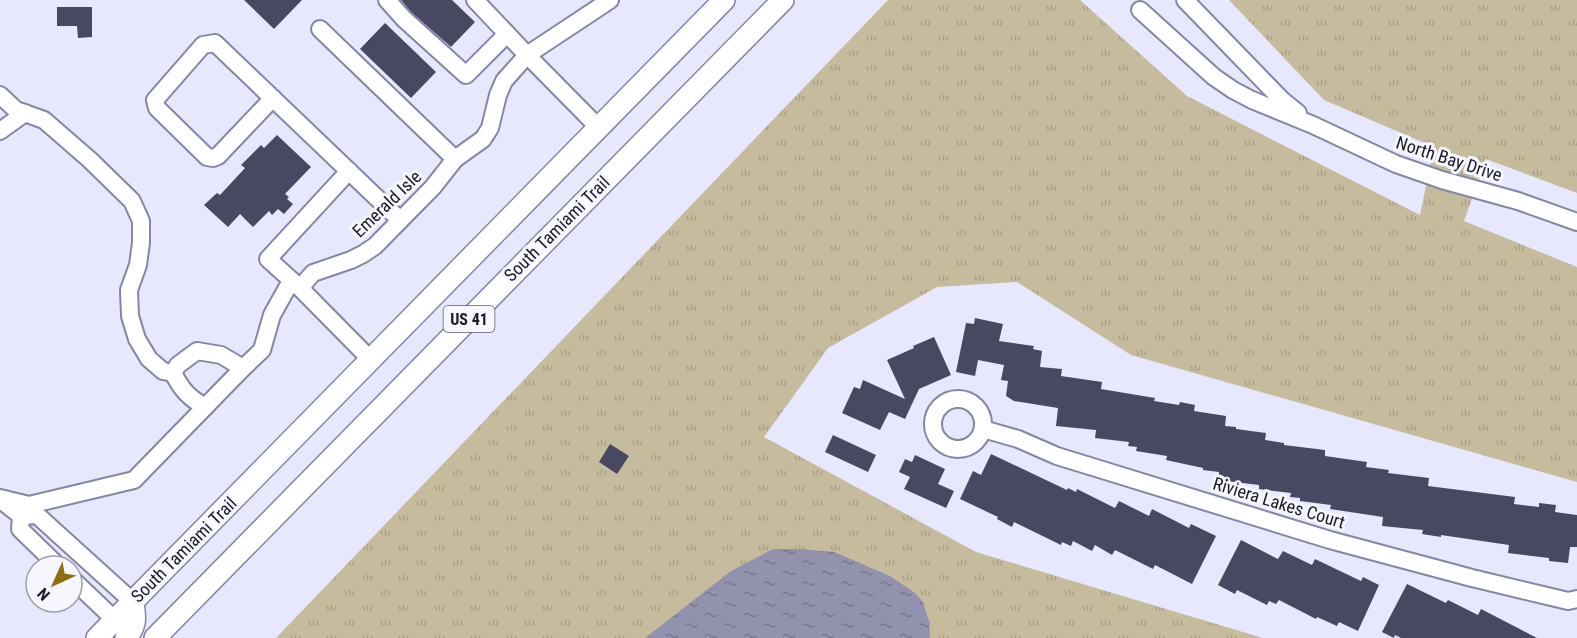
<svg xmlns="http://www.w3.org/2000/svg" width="1577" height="638" viewBox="0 0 1577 638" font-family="'Roboto Condensed',sans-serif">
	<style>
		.grass { fill: url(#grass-tufts) }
		.water { fill: url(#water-ripples) }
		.building { fill: #494862 }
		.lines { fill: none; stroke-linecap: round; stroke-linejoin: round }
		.minor-casing { stroke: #8585a6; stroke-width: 20 }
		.major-casing { stroke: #8585a6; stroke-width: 24 }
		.minor { stroke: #fff; stroke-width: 16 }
		.major { stroke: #fff; stroke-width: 21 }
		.labels { text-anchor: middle; stroke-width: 6; stroke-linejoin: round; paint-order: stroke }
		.shield { fill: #f6f6fe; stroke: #5d5d68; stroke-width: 1.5 }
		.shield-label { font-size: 16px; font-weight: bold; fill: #1b1b27 }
		.street-label { font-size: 18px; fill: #1b1b27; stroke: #f6f6fe }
	</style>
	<defs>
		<pattern id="grass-tufts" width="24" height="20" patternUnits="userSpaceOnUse" patternTransform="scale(1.5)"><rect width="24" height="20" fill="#c7bb9e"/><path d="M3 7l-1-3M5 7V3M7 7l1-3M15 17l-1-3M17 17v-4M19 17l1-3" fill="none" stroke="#aaa088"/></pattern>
		<pattern id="water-ripples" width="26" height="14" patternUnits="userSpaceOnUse" patternTransform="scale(1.5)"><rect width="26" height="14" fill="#9292af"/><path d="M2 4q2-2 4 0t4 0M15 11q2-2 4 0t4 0" fill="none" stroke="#76768e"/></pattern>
	</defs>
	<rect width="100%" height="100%" fill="#e7e8fd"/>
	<polygon class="grass" points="888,0 1080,0 1187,96 1420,215 1434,147 1324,100 1229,0 1577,0 1577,193 1486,159 1464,221 1577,267 1577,482 1131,355 1017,282 937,287 828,348 764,437 976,552 1263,638 276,638"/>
	<polygon class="water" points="773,549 802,549 834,552 890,576 915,593 923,602 929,621 930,638 645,638 731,571"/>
	<g class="building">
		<polygon points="244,0 302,0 274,29"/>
		<polygon points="401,0 452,0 475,22 451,47 411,12"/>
		<polygon points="57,7 92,7 92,37 78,38 77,26 57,26"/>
		<polygon points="385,23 436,72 411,98 360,49"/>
		<polygon points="277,135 311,167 285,194 289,197 287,199 293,204 284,214 278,209 272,215 269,211 253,227 240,214 228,227 204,205 217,193 220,195 245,168 241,165 261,145 264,148"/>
		<polygon points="975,318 1003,324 999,341 1034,346 1033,349 1042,351 1040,367 1062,369 1061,376 1102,382 1101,389 1155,398 1154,401 1179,405 1180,402 1195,405 1194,411 1226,416 1225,426 1236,427 1236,429 1266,433 1265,440 1284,443 1284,445 1325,450 1325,456 1367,462 1366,467 1389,470 1388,473 1429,478 1428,486 1515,497 1514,504 1539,507 1539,503 1556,505 1555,512 1577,515 1577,547 1570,547 1568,563 1549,561 1549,558 1508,553 1509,545 1441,535 1441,537 1422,534 1423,530 1382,526 1383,517 1330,509 1331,505 1300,501 1300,498 1290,497 1291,493 1259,489 1259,485 1218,480 1219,472 1203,470 1203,468 1166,460 1167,456 1136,451 1137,447 1128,446 1129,442 1095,438 1096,430 1056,426 1058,408 1014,401 1006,396 1008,381 1001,380 1004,365 978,360 975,376 956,372 966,323 974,324"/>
		<polygon points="934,337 951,375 919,389 905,419 889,412 880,430 842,413 854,387 860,389 863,380 905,399 887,360 914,348 913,346"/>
		<polygon points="833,435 876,455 868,472 825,452"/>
		<polygon points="610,444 629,456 617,474 599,462"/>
		<polygon points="991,454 1067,490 1068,488 1076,492 1077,489 1115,508 1119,501 1149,516 1152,509 1189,528 1191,524 1216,536 1192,584 1155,565 1153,569 1115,550 1112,555 1095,545 1092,551 1073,541 1071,546 1062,542 1061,545 1014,522 1012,527 997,519 998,517 960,499 973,471 981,475"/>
		<polygon points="915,455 945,469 938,484 954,491 946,508 904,489 910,477 899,472 905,459 912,462"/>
		<polygon points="1241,540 1278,559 1283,551 1312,565 1315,559 1361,581 1363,577 1379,585 1358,631 1339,622 1337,626 1317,617 1316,619 1279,600 1276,604 1269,601 1267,605 1237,590 1235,594 1218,585"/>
		<polygon points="1407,584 1446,603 1448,600 1478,615 1481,609 1537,638 1401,638 1395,635 1394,638 1382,632"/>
	</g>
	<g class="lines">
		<g class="minor-casing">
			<g id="minor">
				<polyline points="387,0 404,19 466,75 507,34"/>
				<polyline points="475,0 527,55 610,0"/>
				<polyline points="1185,0 1282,100 1298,113"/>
				<polyline points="1140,10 1214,77 1233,90 1252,100 1313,125 1396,164 1442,180 1518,201 1577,222"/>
				<polyline points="320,29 455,159"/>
				<polyline points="0,95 16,110 44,120 90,160 132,201 141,221 141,243 138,265 129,290 130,316 137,339 149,359 163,371 173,373 178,365 197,351 221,355 243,368 262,350 272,315 291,281"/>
				<polyline points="273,98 218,156 213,158 207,157 157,108 155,100 203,45 215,43 400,220"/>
				<polyline points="0,131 25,113"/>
				<polyline points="299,287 268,259 349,171"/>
				<polyline points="371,360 301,289 306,281 313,273 351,260 363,254 375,246 433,187 455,159 483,139 490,128 498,95 504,81 527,55 599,128"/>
				<path d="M 173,373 C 182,390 188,397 205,407"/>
				<circle cx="958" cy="424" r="25"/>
				<polyline points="983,429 1018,439 1057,456 1330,540 1472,578 1568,601 1577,599"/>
				<polyline points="0,498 29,505 134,480 243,368"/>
				<polyline points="2,501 21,516 37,515 133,602"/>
				<polyline points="21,516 20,529 58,566"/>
				<polyline points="72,579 115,620"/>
			</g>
		</g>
		<g class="major-casing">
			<g id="major">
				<polyline points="97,638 724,0"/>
				<path d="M 126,638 C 137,625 135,618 133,602"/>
				<polyline points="155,638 783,0"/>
			</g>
		</g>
		<use href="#minor" class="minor"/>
		<use href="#major" class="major"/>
	</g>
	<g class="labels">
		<rect class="shield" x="443.5" y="306" width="51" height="26" rx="4.5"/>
		<g class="shield-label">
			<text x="469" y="325">US 41</text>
		</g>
		<g class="street-label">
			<text transform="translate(1449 159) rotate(18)" y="6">North Bay Drive</text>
			<text transform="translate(387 204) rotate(-44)" y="6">Emerald Isle</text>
			<text transform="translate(557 229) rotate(-45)" y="6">South Tamiami Trail</text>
			<text transform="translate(1279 503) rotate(17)" y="6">Riviera Lakes Court</text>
			<text transform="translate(184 550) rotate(-45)" y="6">South Tamiami Trail</text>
		</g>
	</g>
	<g transform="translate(54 584) rotate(225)"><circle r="28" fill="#f6f6fe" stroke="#9e9ea8" stroke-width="1.5"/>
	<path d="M0-4.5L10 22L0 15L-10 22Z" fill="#8d6f12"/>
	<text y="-9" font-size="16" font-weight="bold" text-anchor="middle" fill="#1b1b27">N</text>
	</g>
</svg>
